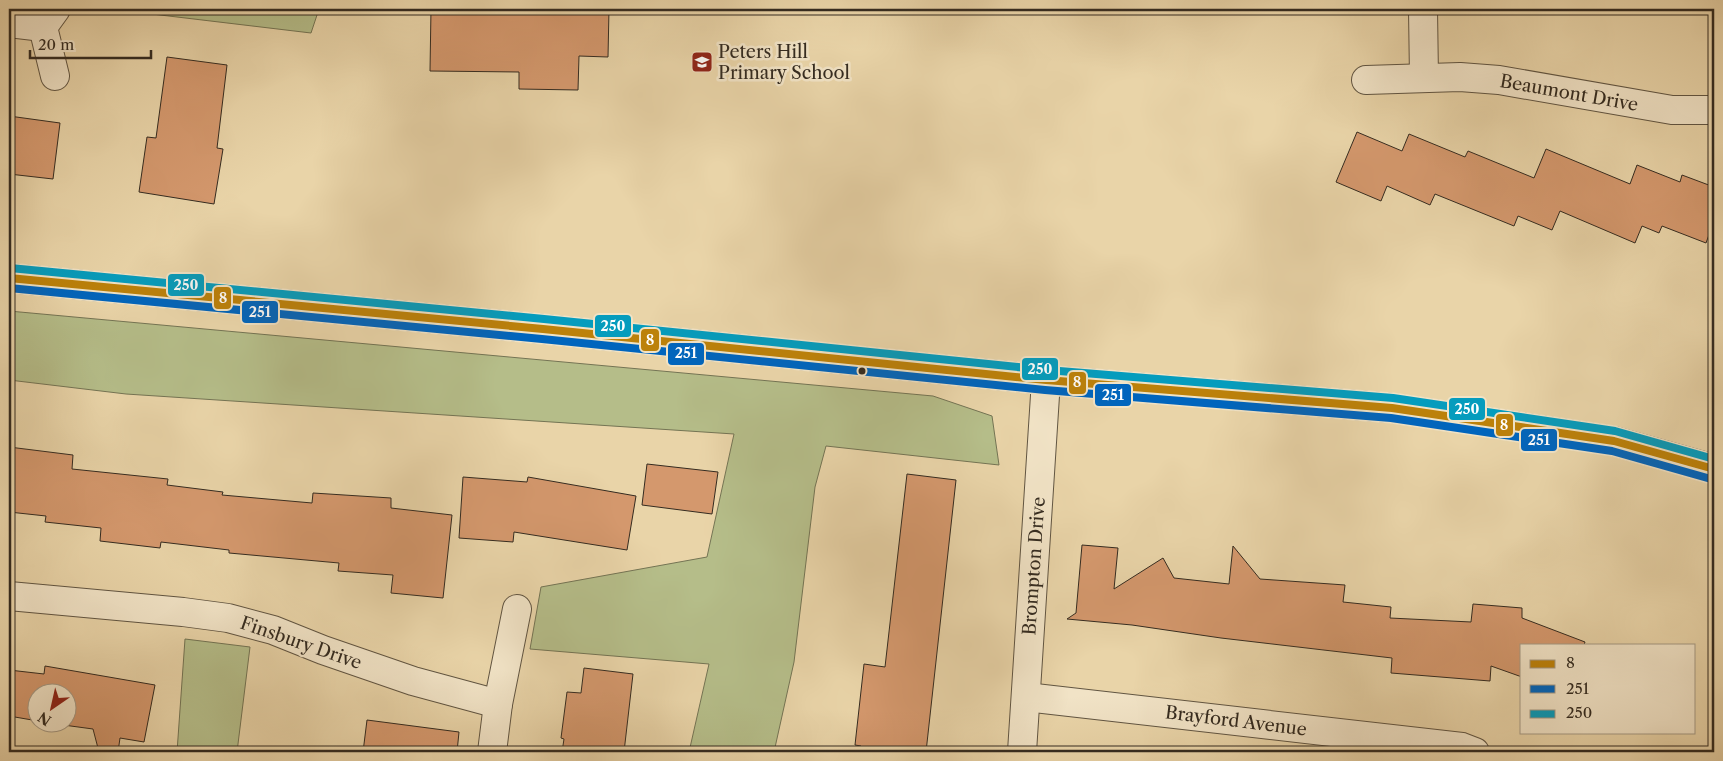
<svg xmlns="http://www.w3.org/2000/svg" width="1723" height="761" viewBox="0 0 1723 761" font-family="'Libre Caslon Text',serif">
	<style>
		.green { fill: #b5bd89; stroke: #747454 }
		.building { fill: #d4986d; stroke: #342b20 }
		.lines { fill: none; stroke-linecap: round; stroke-linejoin: round }
		.street-casing { stroke: #615542; stroke-width: 30 }
		.secondary-casing { stroke: #342b20; stroke-width: 30 }
		.street { stroke: #f1e3c6; stroke-width: 28 }
		.secondary { stroke: #f1e3c6; stroke-width: 28 }
		.bus-1-casing { stroke: #f1e3c6; stroke-width: 11 }
		.bus-2-casing { stroke: #f1e3c6; stroke-width: 11 }
		.bus-3-casing { stroke: #f1e3c6; stroke-width: 11 }
		.bus-1 { stroke: #bc810a; stroke-width: 8 }
		.bus-2 { stroke: #0065bd; stroke-width: 8 }
		.bus-3 { stroke: #059cbd; stroke-width: 8 }
		.bus-dot { fill: #342b20; stroke: #f1e3c6; stroke-width: 2 }
		.labels { text-anchor: middle; stroke-width: 5; stroke-linejoin: round; paint-order: stroke }
		.poi-label { font-size: 18px; fill: #342b20; stroke: #f1e3c6; text-anchor: start }
		.street-label { font-size: 18px; fill: #342b20; stroke: #f1e3c6 }
		.line-badge { stroke: #f1e3c6; stroke-width: 2 }
		.badge-label { font-size: 14px; text-anchor: middle; font-weight: bold; fill: #fff }
	</style>
	<rect width="100%" height="100%" fill="#e9d4a8"/>
	<filter id="stains"><feTurbulence type="fractalNoise" baseFrequency=".004" numOctaves="4"/><feColorMatrix values="0 0 0 0 .2 0 0 0 0 .09 0 0 0 0 .02 0 0 0 .5 -.17"/></filter>
	<radialGradient id="worn" r=".72"><stop offset=".6" stop-color="#630" stop-opacity="0"/><stop offset="1" stop-color="#630" stop-opacity=".3"/></radialGradient>
	<g class="green">
		<polygon points="110,9 319,9 311,33"/>
		<polygon points="9,311 933,396 992,416 999,465 826,446 815,487 794,662 774,752 689,752 709,664 530,649 541,587 707,557 734,434 126,394 9,380"/>
		<polygon points="185,639 250,647 237,752 177,752"/>
	</g>
	<g class="building">
		<polygon points="431,9 609,9 608,57 579,56 578,90 519,89 519,72 430,71"/>
		<polygon points="167,57 227,65 217,148 223,149 214,204 139,192 147,137 156,138"/>
		<polygon points="9,116 60,123 53,179 9,174"/>
		<polygon points="1357,132 1402,151 1409,134 1465,157 1468,151 1534,178 1546,149 1630,184 1637,165 1680,182 1682,175 1714,187 1714,221 1706,243 1662,226 1659,233 1642,226 1635,243 1560,211 1552,230 1518,216 1514,226 1435,194 1430,205 1387,186 1381,201 1336,182"/>
		<polygon points="9,447 73,455 72,469 168,479 167,485 223,492 222,495 312,503 313,493 391,498 391,508 452,515 443,598 391,593 393,575 338,571 339,563 229,553 229,550 161,542 160,548 100,541 101,528 45,522 46,516 9,512"/>
		<polygon points="647,464 718,472 712,514 642,505"/>
		<polygon points="907,474 956,480 926,752 861,752 861,746 855,745 864,664 885,667"/>
		<polygon points="463,477 527,482 528,477 636,496 627,550 514,532 513,542 459,538"/>
		<polygon points="1082,545 1118,548 1114,589 1163,558 1174,578 1229,584 1233,546 1260,579 1345,585 1343,602 1391,607 1390,618 1471,622 1473,604 1522,608 1522,618 1585,642 1584,645 1522,645 1522,677 1491,666 1490,681 1391,673 1392,658 1221,638 1132,625 1067,619 1076,613"/>
		<polygon points="45,666 155,685 144,742 120,738 118,752 99,752 93,729 56,724 68,724 68,694 38,694 38,721 9,716 9,670 44,674"/>
		<polygon points="584,668 633,674 624,752 562,752 564,739 561,738 567,692 581,693"/>
		<polygon points="367,720 459,732 457,752 363,752"/>
	</g>
	<g class="lines">
		<g class="street-casing">
			<g id="street">
				<polyline points="1423,9 1424,78"/>
				<polyline points="9,23 43,27"/>
				<polyline points="55,76 43,27 56,9"/>
				<polyline points="1366,80 1460,77 1499,80 1672,110 1714,110"/>
				<polyline points="9,596 183,612 228,618 273,630 323,650 413,681 498,704"/>
				<polyline points="1026,697 1462,747 1475,752"/>
				<polyline points="492,752 498,704 517,609"/>
				<polyline points="1022,752 1046,380"/>
			</g>
		</g>
		<g class="secondary-casing">
			<polyline id="secondary" points="9,278 543,329 1046,380 1392,408 1614,441 1714,469"/>
		</g>
		<use href="#street" class="street"/>
		<use href="#secondary" class="secondary"/>
		<g class="bus-1-casing">
			<polyline id="bus-1" points="9,278 543,329 1046,380 1392,408 1614,441 1714,469"/>
		</g>
		<g class="bus-2-casing">
			<polyline id="bus-2" points="9,288 542,339 1045,390 1391,418 1612,451 1711,479"/>
		</g>
		<g class="bus-3-casing">
			<polyline id="bus-3" points="10,268 544,319 1047,370 1393,398 1615,431 1714,459"/>
		</g>
		<use href="#bus-1" class="bus-1"/>
		<use href="#bus-2" class="bus-2"/>
		<use href="#bus-3" class="bus-3"/>
	</g>
	<defs>
		<g id="school-square" transform="scale(1.125)"><rect x="-9" y="-9" width="18" height="18" rx="4" fill="#8f2418" stroke="#f1e3c6"/><path d="M0-5L7-2L0 1L-7-2ZM-4 1L0 2.5L4 1V4Q0 6-4 4Z" fill="#fff"/></g>
	</defs>
	<g fill-rule="evenodd">
		<use href="#school-square" x="702" y="62"/>
	</g>
	<circle class="bus-dot" cx="862" cy="371" r="4.5"/>
	<g class="labels">
		<g class="poi-label">
			<text x="718" y="58">Peters Hill<tspan x="718" dy="21">Primary School</tspan></text>
		</g>
		<g class="street-label">
			<text transform="translate(1569 93) rotate(10)" y="6">Beaumont Drive</text>
			<text transform="translate(1034 566) rotate(-86)" y="6">Brompton Drive</text>
			<text transform="translate(301 643) rotate(19)" y="6">Finsbury Drive</text>
			<text transform="translate(1236 721) rotate(7)" y="6">Brayford Avenue</text>
		</g>
	</g>
	<g class="line-badge">
		<rect x="167" y="273" width="38" height="24" rx="5" fill="#059cbd"/>
		<rect x="213" y="286" width="19" height="24" rx="5" fill="#bc810a"/>
		<rect x="241" y="300" width="38" height="24" rx="5" fill="#0065bd"/>
		<rect x="594" y="314" width="38" height="24" rx="5" fill="#059cbd"/>
		<rect x="640" y="328" width="20" height="24" rx="5" fill="#bc810a"/>
		<rect x="667" y="342" width="38" height="24" rx="5" fill="#0065bd"/>
		<rect x="1021" y="357" width="38" height="24" rx="5" fill="#059cbd"/>
		<rect x="1068" y="371" width="19" height="24" rx="5" fill="#bc810a"/>
		<rect x="1094" y="383" width="38" height="24" rx="5" fill="#0065bd"/>
		<rect x="1448" y="397" width="38" height="24" rx="5" fill="#059cbd"/>
		<rect x="1495" y="413" width="19" height="24" rx="5" fill="#bc810a"/>
		<rect x="1520" y="428" width="38" height="24" rx="5" fill="#0065bd"/>
	</g>
	<g class="badge-label">
		<text x="186" y="290">250</text>
		<text x="223" y="303">8</text>
		<text x="260" y="317">251</text>
		<text x="613" y="331">250</text>
		<text x="650" y="345">8</text>
		<text x="686" y="358">251</text>
		<text x="1040" y="374">250</text>
		<text x="1077" y="387">8</text>
		<text x="1113" y="400">251</text>
		<text x="1467" y="414">250</text>
		<text x="1504" y="430">8</text>
		<text x="1539" y="445">251</text>
	</g>
	<rect width="1723" height="761" fill="none" stroke="#e9d4a8" stroke-width="30"/>
	<rect x="10" y="10" width="1703" height="741" fill="none" stroke="#342b20" stroke-width="2.5"/>
	<rect x="15" y="15" width="1693" height="731" fill="none" stroke="#342b20"/>
	<rect x="1520" y="644" width="175" height="90" fill="#f1e3c6" stroke="#a59984"/>
	<rect x="1530" y="660" width="25" height="8" fill="#bc810a" stroke="#a59984"/>
	<text x="1566" y="668" font-size="15" fill="#342b20">8</text>
	<rect x="1530" y="685" width="25" height="8" fill="#0065bd" stroke="#a59984"/>
	<text x="1566" y="694" font-size="15" fill="#342b20">251</text>
	<rect x="1530" y="710" width="25" height="8" fill="#059cbd" stroke="#a59984"/>
	<text x="1566" y="718" font-size="15" fill="#342b20">250</text>
	<g transform="translate(52 708) rotate(214)"><circle r="24" fill="#f1e3c6" stroke="#a59984"/>
	<path d="M0-4L9 19L0 12L-9 19Z" fill="#8f2418"/>
	<text y="-8" font-size="14" font-weight="bold" text-anchor="middle" fill="#342b20">N</text>
	</g>
	<path d="M30 50v8h121v-8" fill="none" stroke="#342b20" stroke-width="2.5"/>
	<text x="38" y="50" font-size="15" fill="#342b20" stroke="#f1e3c6" stroke-width="4" paint-order="stroke">20 m</text>
	<rect width="100%" height="100%" filter="url(#stains)"/>
	<rect width="100%" height="100%" fill="url(#worn)"/>
</svg>
